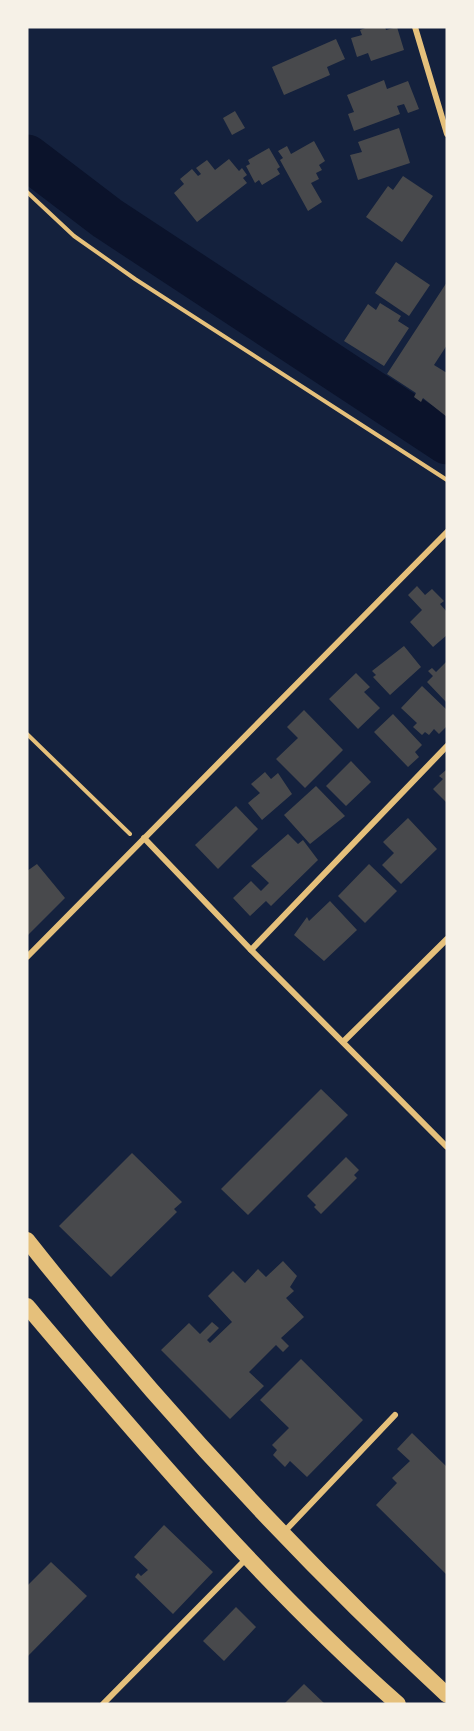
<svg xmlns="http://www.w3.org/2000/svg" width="474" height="1731" viewBox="0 0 474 1731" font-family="Arial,sans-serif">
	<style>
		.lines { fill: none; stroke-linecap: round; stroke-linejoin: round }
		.river { stroke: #0b132b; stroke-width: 45 }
		.building { fill: #48494c }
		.path { stroke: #e5c07b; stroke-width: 4 }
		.minor { stroke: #e5c07b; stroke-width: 6 }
		.trunk { stroke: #e5c07b; stroke-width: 16 }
	</style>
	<rect width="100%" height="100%" fill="#14213d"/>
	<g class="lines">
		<polyline class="river" points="27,157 107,218 447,442"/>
	</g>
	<g class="building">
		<polygon points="368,27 385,27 386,30 397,27 404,50 371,61 368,53 357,57 351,38 362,35 360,30"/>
		<polygon points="336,39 345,59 327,67 330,75 284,95 272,67"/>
		<polygon points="384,80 387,89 408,81 419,109 408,113 404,104 397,106 400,114 354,131 348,114 354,112 347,95"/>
		<polygon points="235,111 245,128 232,135 223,118"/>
		<polygon points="399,128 410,163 358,180 350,155 362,152 358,142"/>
		<polygon points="314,141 325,161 319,165 322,170 316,173 319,179 311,183 322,202 308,211 280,160 283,158 278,151 287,146 291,154"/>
		<polygon points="269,148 280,167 277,169 280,174 262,185 259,180 255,183 246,166 250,164 248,160"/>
		<polygon points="229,159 239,171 242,168 247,175 243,178 247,183 197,222 174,193 184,184 180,179 192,169 198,176 201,174 196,168 207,160 215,170"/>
		<polygon points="403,176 433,196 402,242 366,217 388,186 393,190"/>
		<polygon points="396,262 430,285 409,316 375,293"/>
		<polygon points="447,282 447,345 434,365 447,373 447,417 423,398 421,402 414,397 416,393 387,374"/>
		<polygon points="380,303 401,316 398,321 409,328 384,366 344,341 368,304 376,310"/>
		<polygon points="417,586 425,595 432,589 444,601 440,604 447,612 447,635 433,647 410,622 422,610 408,595"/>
		<polygon points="404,646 421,667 390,695 373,677 376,675 372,671"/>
		<polygon points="447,661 447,703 427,682 433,676 428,671 432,668 436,672"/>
		<polygon points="356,673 370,687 364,692 380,708 358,729 329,699"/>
		<polygon points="422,686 447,710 447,726 439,734 434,729 429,735 425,732 422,735 413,727 417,723 401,708"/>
		<polygon points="304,710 343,750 305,788 276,759 298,738 287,727"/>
		<polygon points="393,714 422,745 415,752 419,757 408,767 374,732"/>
		<polygon points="351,761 371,782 346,806 326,786"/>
		<polygon points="446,770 447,771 447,803 433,789 443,779 439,776"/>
		<polygon points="265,772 271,779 278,773 292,794 262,820 248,803 260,793 251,784"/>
		<polygon points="316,786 345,816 310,844 284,815"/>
		<polygon points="236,806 258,829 218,869 195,845"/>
		<polygon points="408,818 437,849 401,884 382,865 394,853 383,842"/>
		<polygon points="288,834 298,844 303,840 318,860 271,906 266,901 250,916 233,898 251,881 261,891 269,883 251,866"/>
		<polygon points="37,864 65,898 27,936 27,871"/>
		<polygon points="369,864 397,891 365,923 338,896"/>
		<polygon points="330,901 357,930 324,961 294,935 307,917 309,921"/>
		<polygon points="321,1089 348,1115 248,1215 221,1189"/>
		<polygon points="132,1153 182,1202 174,1209 177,1212 111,1277 59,1226"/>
		<polygon points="346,1157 359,1170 354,1175 357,1178 321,1214 314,1207 316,1205 307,1196"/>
		<polygon points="283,1261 297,1276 290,1287 294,1291 286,1298 304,1317 281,1338 289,1346 283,1352 276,1345 249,1372 264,1386 230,1419 161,1350 189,1323 200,1334 212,1322 219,1328 207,1340 210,1343 232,1322 208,1296 233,1271 245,1283 258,1269 266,1277"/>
		<polygon points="301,1359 363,1420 307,1477 290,1461 285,1467 273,1455 277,1450 272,1445 289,1428 260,1400"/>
		<polygon points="412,1433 447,1467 447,1575 376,1505 397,1483 392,1478 410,1461 397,1449"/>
		<polygon points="164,1525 213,1572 173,1614 135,1577 138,1573 141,1576 148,1570 134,1557"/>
		<polygon points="51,1562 87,1596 27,1657 27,1586"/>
		<polygon points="236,1607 256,1627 224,1661 203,1641"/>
		<polygon points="304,1684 325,1704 284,1704"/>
	</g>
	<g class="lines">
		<g class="path">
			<polyline points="27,192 74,236 135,279 447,480"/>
			<polyline points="27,734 130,834"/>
		</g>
		<g class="minor">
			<polyline points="415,27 447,134"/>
			<polyline points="144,838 251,950 447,746"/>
			<polyline points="251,950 447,1147"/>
			<polyline points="27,957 447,532"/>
			<polyline points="343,1042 447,939"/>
			<polyline points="284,1532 395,1415"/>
			<polyline points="103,1704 246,1559"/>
		</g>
		<g class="trunk">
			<path d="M 27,1240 C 155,1402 296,1555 447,1695"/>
			<path d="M 27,1306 C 144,1444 262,1584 398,1704"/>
		</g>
	</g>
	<rect width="474" height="1731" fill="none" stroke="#f6f1e7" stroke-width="57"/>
</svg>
